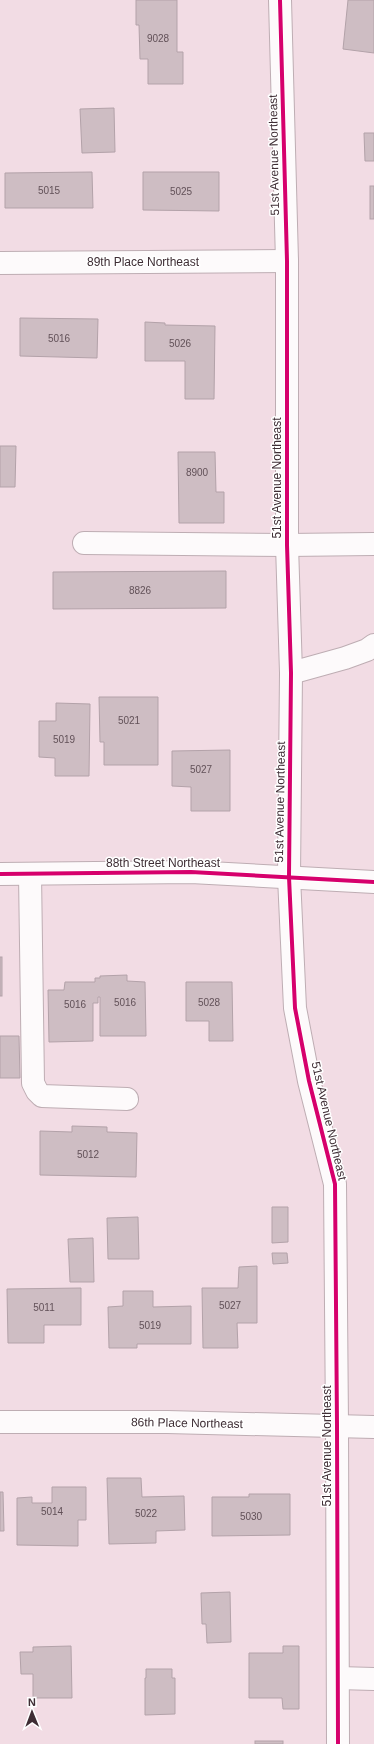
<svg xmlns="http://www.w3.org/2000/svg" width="374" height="1744" viewBox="0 0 374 1744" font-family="Arial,sans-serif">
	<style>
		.building { fill: #cebdc3; stroke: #b3a2a9 }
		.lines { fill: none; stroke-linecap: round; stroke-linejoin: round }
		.minor-casing { stroke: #beadb3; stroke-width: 24 }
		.major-casing { stroke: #beadb3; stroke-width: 24 }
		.minor { stroke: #fdfafb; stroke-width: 22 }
		.major { stroke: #fdfafb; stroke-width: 22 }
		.cycleway-casing { stroke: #fff; stroke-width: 6 }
		.cycleway { stroke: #d6006c; stroke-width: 4 }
		.labels { text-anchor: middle; stroke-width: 3; stroke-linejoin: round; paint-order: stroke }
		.number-label { font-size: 10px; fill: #625158 }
		.street-label { font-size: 12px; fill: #3e2d34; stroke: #fff }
	</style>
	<rect width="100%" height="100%" fill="#f2dce4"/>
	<g class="building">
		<polygon points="136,0 177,0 177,52 183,52 183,84 148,84 148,59 140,59 139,25 136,25"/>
		<polygon points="348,0 374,0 374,53 343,49"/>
		<polygon points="114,108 115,152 82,153 80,109"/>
		<polygon points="364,133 374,133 374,161 365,161"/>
		<polygon points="92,172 93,208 5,208 5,173"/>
		<polygon points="143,172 219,172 219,211 143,210"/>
		<rect x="370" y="186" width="4" height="33"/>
		<polygon points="20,318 98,319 97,358 20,356"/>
		<polygon points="145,322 165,323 165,325 215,326 214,399 185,399 185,361 145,361"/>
		<polygon points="0,446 16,446 15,487 0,487"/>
		<polygon points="178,452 215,452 216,492 224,492 224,523 179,523"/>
		<polygon points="226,571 226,608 53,609 53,572"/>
		<polygon points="99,697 158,697 158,765 104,765 104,742 100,742"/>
		<polygon points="56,703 90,704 89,776 55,776 55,758 39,757 39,721 56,721"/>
		<polygon points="230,750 230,811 191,811 191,787 172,786 172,751"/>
		<rect x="0" y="957" width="2" height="39"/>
		<polygon points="127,975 127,981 145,982 146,1036 100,1036 100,997 98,997 98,1003 93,1003 93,1041 49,1042 48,990 64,990 65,982 95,982 95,978 100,978 100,976"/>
		<polygon points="186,982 232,982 233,1041 209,1041 209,1021 186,1021"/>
		<polygon points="0,1036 19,1036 20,1078 0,1078"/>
		<polygon points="72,1126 107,1127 107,1132 137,1133 136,1177 40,1175 40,1131 72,1132"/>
		<polygon points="272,1207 288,1207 288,1242 272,1243"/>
		<polygon points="138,1217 139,1259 108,1259 107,1218"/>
		<polygon points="93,1238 94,1282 70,1282 68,1239"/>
		<polygon points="272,1253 287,1253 288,1263 273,1264"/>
		<polygon points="257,1266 257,1323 237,1323 238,1348 203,1348 202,1288 238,1288 239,1267"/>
		<polygon points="81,1288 81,1325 44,1325 44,1343 8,1343 7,1289"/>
		<polygon points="123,1291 153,1291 153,1307 191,1306 191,1344 137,1344 137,1348 109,1348 108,1307 123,1306"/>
		<polygon points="107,1478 141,1478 142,1497 184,1496 185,1530 156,1531 156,1543 109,1544"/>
		<polygon points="52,1487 86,1487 86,1520 78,1520 78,1546 17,1545 17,1498 32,1497 32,1503 52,1503"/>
		<polygon points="0,1492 3,1492 4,1531 0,1531"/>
		<polygon points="249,1494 290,1494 290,1535 212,1536 212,1497 249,1497"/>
		<polygon points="230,1592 231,1642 207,1643 206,1624 202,1624 201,1593"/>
		<polygon points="71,1646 72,1698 33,1698 33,1674 21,1674 20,1652 33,1652 33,1647"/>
		<polygon points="283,1646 299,1646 299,1709 283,1709 282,1698 249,1698 249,1653 283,1653"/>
		<polygon points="146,1669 172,1669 172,1678 175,1678 175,1714 145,1715 145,1678 146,1678"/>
		<rect x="255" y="1741" width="28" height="3"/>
	</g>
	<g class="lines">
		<g class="minor-casing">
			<g id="minor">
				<polyline points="280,0 287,261 287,545 291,673 289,877 295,1008 309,1081 335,1184 337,1425 338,1744"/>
				<polyline points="0,263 287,261"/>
				<polyline points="84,543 287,545 374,544"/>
				<polyline points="291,673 345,658 367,650 374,645"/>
				<polyline points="30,874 33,1083 37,1091 42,1096 127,1099"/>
				<polyline points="0,1422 167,1422 374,1427"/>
				<polyline points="338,1678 374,1679"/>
			</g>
		</g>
		<g class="major-casing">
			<polyline id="major" points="0,874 191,872 374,882"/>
		</g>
		<use href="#minor" class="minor"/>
		<use href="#major" class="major"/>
		<g class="cycleway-casing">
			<g id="cycleway">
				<polyline points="280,0 287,261 287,545 291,673 289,877 295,1008 309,1081 335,1184 337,1425 338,1744"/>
				<polyline points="0,874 191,872 374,882"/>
			</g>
		</g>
		<use href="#cycleway" class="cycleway"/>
	</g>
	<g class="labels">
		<g class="number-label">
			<text x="158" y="42">9028</text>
			<text x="49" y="194">5015</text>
			<text x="181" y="195">5025</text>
			<text x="59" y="342">5016</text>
			<text x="180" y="347">5026</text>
			<text x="197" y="476">8900</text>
			<text x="140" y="594">8826</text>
			<text x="129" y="724">5021</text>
			<text x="64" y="743">5019</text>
			<text x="201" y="773">5027</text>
			<text x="125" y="1006">5016</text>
			<text x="209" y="1006">5028</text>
			<text x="75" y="1008">5016</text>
			<text x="88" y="1158">5012</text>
			<text x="230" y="1309">5027</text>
			<text x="44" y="1311">5011</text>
			<text x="150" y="1329">5019</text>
			<text x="52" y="1515">5014</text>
			<text x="146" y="1517">5022</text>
			<text x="251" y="1520">5030</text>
		</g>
		<g class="street-label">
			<text transform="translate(274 155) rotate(-91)" y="4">51st Avenue Northeast</text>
			<text x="143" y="266">89th Place Northeast</text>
			<text transform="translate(277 478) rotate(-90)" y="4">51st Avenue Northeast</text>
			<text transform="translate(280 802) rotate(-89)" y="4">51st Avenue Northeast</text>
			<text x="163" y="867">88th Street Northeast</text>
			<text transform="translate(329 1121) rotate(77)" y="4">51st Avenue Northeast</text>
			<text transform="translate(187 1423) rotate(1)" y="4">86th Place Northeast</text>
			<text transform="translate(327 1446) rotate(-90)" y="4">51st Avenue Northeast</text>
		</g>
	</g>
	<g transform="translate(32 1712) rotate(359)" stroke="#ffffff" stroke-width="3" paint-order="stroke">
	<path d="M0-3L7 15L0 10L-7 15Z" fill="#3e2d34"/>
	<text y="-6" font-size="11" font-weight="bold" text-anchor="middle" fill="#3e2d34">N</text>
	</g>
</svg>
